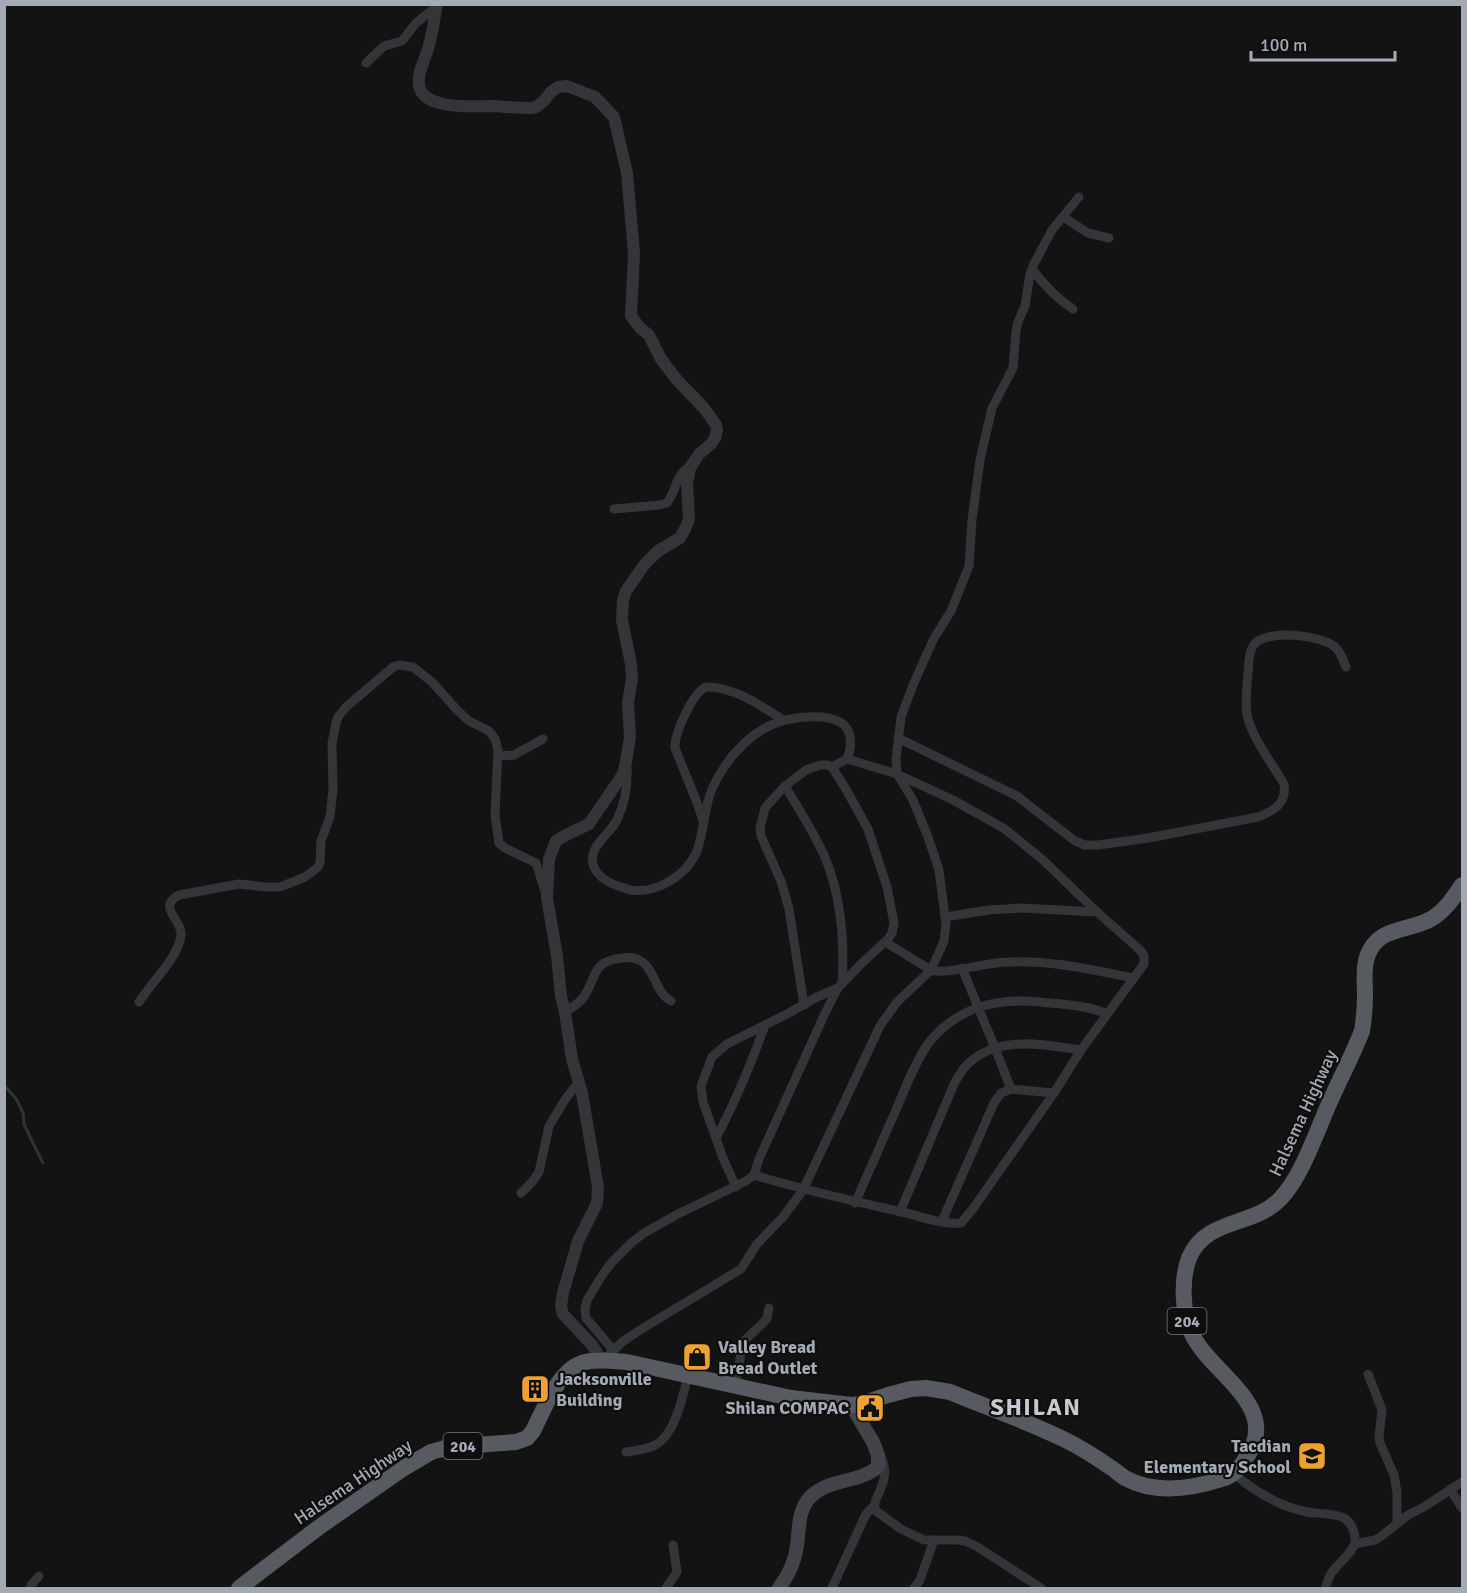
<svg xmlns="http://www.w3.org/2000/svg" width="1467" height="1593" viewBox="0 0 1467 1593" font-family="Signika,sans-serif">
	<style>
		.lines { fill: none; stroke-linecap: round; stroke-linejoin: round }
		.stream { stroke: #2b3439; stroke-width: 3 }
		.minor { stroke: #343539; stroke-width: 9 }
		.tertiary { stroke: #343539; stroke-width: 12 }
		.secondary { stroke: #424449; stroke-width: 14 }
		.trunk { stroke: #585a61; stroke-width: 16 }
		.labels { text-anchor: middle; stroke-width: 4.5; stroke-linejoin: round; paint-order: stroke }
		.shield { fill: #0e0e0f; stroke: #777b82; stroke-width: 1.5 }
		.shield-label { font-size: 16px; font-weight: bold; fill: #a4aab4 }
		.street-label { font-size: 18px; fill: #a4aab4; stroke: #0e0e0f }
		.poi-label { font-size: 18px; font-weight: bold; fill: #a4aab4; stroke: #0e0e0f; text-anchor: start }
		.district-label { font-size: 24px; font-weight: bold; letter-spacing: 1.5px; fill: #c5c9d0; stroke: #0e0e0f }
	</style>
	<rect width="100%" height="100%" fill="#131314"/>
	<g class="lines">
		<polyline class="stream" points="4,1085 17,1100 23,1113 24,1124 30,1137 43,1163"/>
		<g class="minor">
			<polyline points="366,63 384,46 402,41 416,23 437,6"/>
			<polyline points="1063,217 1088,233 1109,238"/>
			<path d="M 1032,269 C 1044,285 1056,298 1073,309"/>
			<path d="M 614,509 L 660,505 L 667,503 C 678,488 675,474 692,465"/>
			<path d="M 898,738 L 1017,796 L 1075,841 L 1085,845 L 1098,845 L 1148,838 L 1258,817 C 1274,811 1287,803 1284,784 C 1273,765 1251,736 1247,715 C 1245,701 1247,686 1248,673 C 1249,665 1248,653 1253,646 C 1264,628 1322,635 1335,647 C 1341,652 1343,660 1346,667"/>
			<polyline points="498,756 514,755 543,739"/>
			<path d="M 627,767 C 628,785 625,803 617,820 C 611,831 601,838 595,849 C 586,867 602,881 618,886 C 622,887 626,889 631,890 C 657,894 687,875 697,851 C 704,831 704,808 712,789 C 727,756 755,725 791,719 C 806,716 827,715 840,722 C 853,729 852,747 847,759 L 832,767"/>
			<path d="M 785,786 C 798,808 813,831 824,855 C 841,894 845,942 842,984"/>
			<path d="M 704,823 L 696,800 L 675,748 C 674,734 693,692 706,687 C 735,687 760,705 783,720"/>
			<polyline points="945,917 989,910 1021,908 1097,912"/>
			<path d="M 885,942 L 931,970 L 935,971 C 959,973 984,962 1009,962 C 1051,960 1093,970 1134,978"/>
			<polyline points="962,968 995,1048 1011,1089"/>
			<path d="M 139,1002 C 151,983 179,957 181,935 C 183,921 156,907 179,895 L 239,884 L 266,887 L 280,887 L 305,877 L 318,867 L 320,863 L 321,841 L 330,817 L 333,789 L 332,743 L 336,723 L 338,717 L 346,707 L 385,674 L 393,667 L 399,665 L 413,667 L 432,682 L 457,710 L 469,721 L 489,731 L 495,739 L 498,750 L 495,815 L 499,843 L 505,848 L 536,863 L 545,891"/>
			<path d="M 565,1012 C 572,1008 578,1004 583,998 C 598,977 590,961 623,958 C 629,957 636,958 641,961 C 655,969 654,991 671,1001"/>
			<path d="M 716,1138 C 736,1101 751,1064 765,1025"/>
			<path d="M 754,1175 C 803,1190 852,1201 902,1212 C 920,1216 942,1225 961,1223 L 972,1210 L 1054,1093 L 1081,1050 L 1144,964 L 1144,956 L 1140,950 L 1097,912 L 1044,861 L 1005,829 L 953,800 L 897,774 L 847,759"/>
			<polyline points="736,1187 723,1158 703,1102 701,1086 712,1057 727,1044 787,1014 817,997 838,988"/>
			<polyline points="521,1193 532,1182 539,1172 549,1126 566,1098 579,1082"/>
			<path d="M 855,1203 C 869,1172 882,1141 896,1110 C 904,1091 918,1055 931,1040 C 960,1006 998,998 1040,1002 C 1060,1004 1088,1005 1107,1014"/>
			<path d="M 900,1212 L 954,1084 C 957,1079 960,1073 964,1068 C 994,1034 1042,1044 1081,1050"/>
			<polyline points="942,1221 994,1103 1001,1093 1011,1089 1054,1093"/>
			<polyline points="613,1350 586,1318 585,1309 587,1300 603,1274 612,1262 631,1243 644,1233 678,1214 746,1181 754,1175 759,1159 826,1011 838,988 862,963 888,939 892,933 894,923 887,887 868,829 847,791 832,767 827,765 820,765 806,770 785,786 765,808 760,828 761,836 781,881 789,909 804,1005"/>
			<polyline points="604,1360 622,1342 640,1330 741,1269 757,1244 783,1217 803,1190 880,1026 897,1002 931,970 944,941 946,924 939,870 928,837 913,800 897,774 896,759 901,717 913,685 933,640 951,611 969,566 972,520 980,460 992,408 1013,368 1016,331 1018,322 1025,306 1030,274 1034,264 1052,230 1079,197"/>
			<polyline points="1368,1374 1382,1410 1379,1437 1380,1443 1394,1475 1397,1492 1397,1523"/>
			<polyline points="735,1387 743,1342 767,1319 769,1308"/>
			<path d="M 626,1452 C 636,1450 648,1450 657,1444 C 676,1432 682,1397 688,1377"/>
			<path d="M 882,1459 C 886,1469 885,1479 881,1488 C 878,1497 872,1502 876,1511 L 901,1529 L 924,1540 L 957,1540 L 965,1541 L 976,1546 L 1041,1588"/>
			<path d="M 1233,1473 C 1255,1492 1278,1506 1307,1512 C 1317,1514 1335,1513 1344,1518 C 1351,1522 1356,1533 1355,1542 C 1352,1558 1329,1565 1326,1588"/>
			<polyline points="1450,1489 1462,1508"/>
			<polyline points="1355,1544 1375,1540 1379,1538 1408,1515 1424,1507 1462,1482"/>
			<polyline points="30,1588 31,1585 39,1576"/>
			<polyline points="666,1588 677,1572 673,1545"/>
			<polyline points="832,1588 866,1514 874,1506"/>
			<polyline points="914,1588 920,1580 934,1540"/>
		</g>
		<path class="tertiary" d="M 437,4 C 434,18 433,32 429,45 C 426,58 417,72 419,85 C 423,111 475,106 494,106 C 506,107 518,108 531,108 L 536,107 L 544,101 L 551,92 L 558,87 L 567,86 L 595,97 L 614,117 L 627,173 L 634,253 L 631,316 L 640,328 L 649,335 L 661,359 L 677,380 L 704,408 L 716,425 L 717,430 L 715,438 L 711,444 L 699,454 L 690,468 L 687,483 L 689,519 L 685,529 L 680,538 L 658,551 L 644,565 L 626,591 L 623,601 L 622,620 L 631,664 L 632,678 L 628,703 L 630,737 L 626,762 L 623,774 L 589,824 L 564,836 L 556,841 L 549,859 L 547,898 L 557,956 L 561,996 L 565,1012 L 572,1059 L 582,1093 L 598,1187 L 597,1203 L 578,1241 L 563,1293 L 561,1306 L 563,1314 L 591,1344 L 596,1351 L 599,1360"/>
		<path class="secondary" d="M 779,1588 C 788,1576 795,1562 797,1546 C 799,1531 798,1514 807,1501 C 824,1478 858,1484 878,1467 L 878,1455 L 873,1442 L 851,1405"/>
		<path class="trunk" d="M 239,1588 L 322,1525 L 404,1468 L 431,1452 L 449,1447 L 516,1442 L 527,1438 L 533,1431 C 544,1409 559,1368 585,1362 C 599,1359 613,1361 627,1362 L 791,1398 L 851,1405 L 861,1404 L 888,1395 L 911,1389 L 926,1388 L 950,1392 C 986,1407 1024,1420 1059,1437 C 1077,1445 1094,1456 1110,1467 C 1115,1470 1120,1475 1125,1478 C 1154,1494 1191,1489 1222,1479 C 1235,1475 1241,1466 1248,1455 C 1280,1405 1210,1373 1192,1334 C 1182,1314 1181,1279 1189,1258 C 1206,1217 1255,1227 1281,1198 C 1303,1175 1318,1127 1332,1097 C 1342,1075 1353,1054 1362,1031 C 1364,1019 1365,1007 1365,994 C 1365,982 1363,969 1367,957 C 1377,926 1408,932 1431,919 C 1445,911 1454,897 1462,885"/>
	</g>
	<defs>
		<g id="shop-square" transform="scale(1.5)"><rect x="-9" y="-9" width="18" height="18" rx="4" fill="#eda232" stroke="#0e0e0f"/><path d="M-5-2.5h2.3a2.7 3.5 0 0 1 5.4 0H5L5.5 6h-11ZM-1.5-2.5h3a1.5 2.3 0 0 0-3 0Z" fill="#111"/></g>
		<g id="building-square" transform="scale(1.5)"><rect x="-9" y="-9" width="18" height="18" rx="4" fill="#eda232" stroke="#0e0e0f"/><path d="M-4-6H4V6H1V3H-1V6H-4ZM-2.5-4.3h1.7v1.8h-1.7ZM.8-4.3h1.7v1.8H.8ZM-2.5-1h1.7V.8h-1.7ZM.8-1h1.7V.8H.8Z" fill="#111"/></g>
		<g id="civic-square" transform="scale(1.5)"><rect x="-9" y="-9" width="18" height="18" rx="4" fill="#eda232" stroke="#0e0e0f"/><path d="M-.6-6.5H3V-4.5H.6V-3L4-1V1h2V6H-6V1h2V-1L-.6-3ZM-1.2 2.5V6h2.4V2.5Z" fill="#111"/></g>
		<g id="school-square" transform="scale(1.5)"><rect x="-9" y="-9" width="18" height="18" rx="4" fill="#eda232" stroke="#0e0e0f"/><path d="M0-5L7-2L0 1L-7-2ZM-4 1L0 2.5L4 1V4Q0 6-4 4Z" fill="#111"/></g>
	</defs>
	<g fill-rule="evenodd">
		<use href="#shop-square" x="697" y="1357"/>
		<use href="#building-square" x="535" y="1389"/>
		<use href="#civic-square" x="870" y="1408"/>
		<use href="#school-square" x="1312" y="1456"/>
	</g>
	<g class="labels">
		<g class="shield">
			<rect x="1167.5" y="1308" width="39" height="26" rx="4.5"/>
			<rect x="443.5" y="1433" width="39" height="26" rx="4.5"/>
		</g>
		<g class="shield-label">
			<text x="1187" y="1327">204</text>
			<text x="463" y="1452">204</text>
		</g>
		<g class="street-label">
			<text transform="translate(1303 1113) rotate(-65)" y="6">Halsema Highway</text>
			<text transform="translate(353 1482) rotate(-34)" y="6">Halsema Highway</text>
		</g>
		<g class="poi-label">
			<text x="718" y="1353">Valley Bread<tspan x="718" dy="21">Bread Outlet</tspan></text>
			<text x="556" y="1385">Jacksonville<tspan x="556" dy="21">Building</tspan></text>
			<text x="849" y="1414" text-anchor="end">Shilan COMPAC</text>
			<text x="1291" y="1452" text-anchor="end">Tacdian<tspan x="1291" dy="21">Elementary School</tspan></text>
		</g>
		<g class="district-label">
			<text x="1036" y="1415">SHILAN</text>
		</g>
	</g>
	<rect width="1467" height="1593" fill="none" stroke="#a4aab4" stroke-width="12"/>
	<path d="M1251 51v9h144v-9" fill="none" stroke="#a4aab4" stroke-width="3"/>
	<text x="1260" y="51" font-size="18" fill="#a4aab4" stroke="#0e0e0f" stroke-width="4.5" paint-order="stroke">100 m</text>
</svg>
